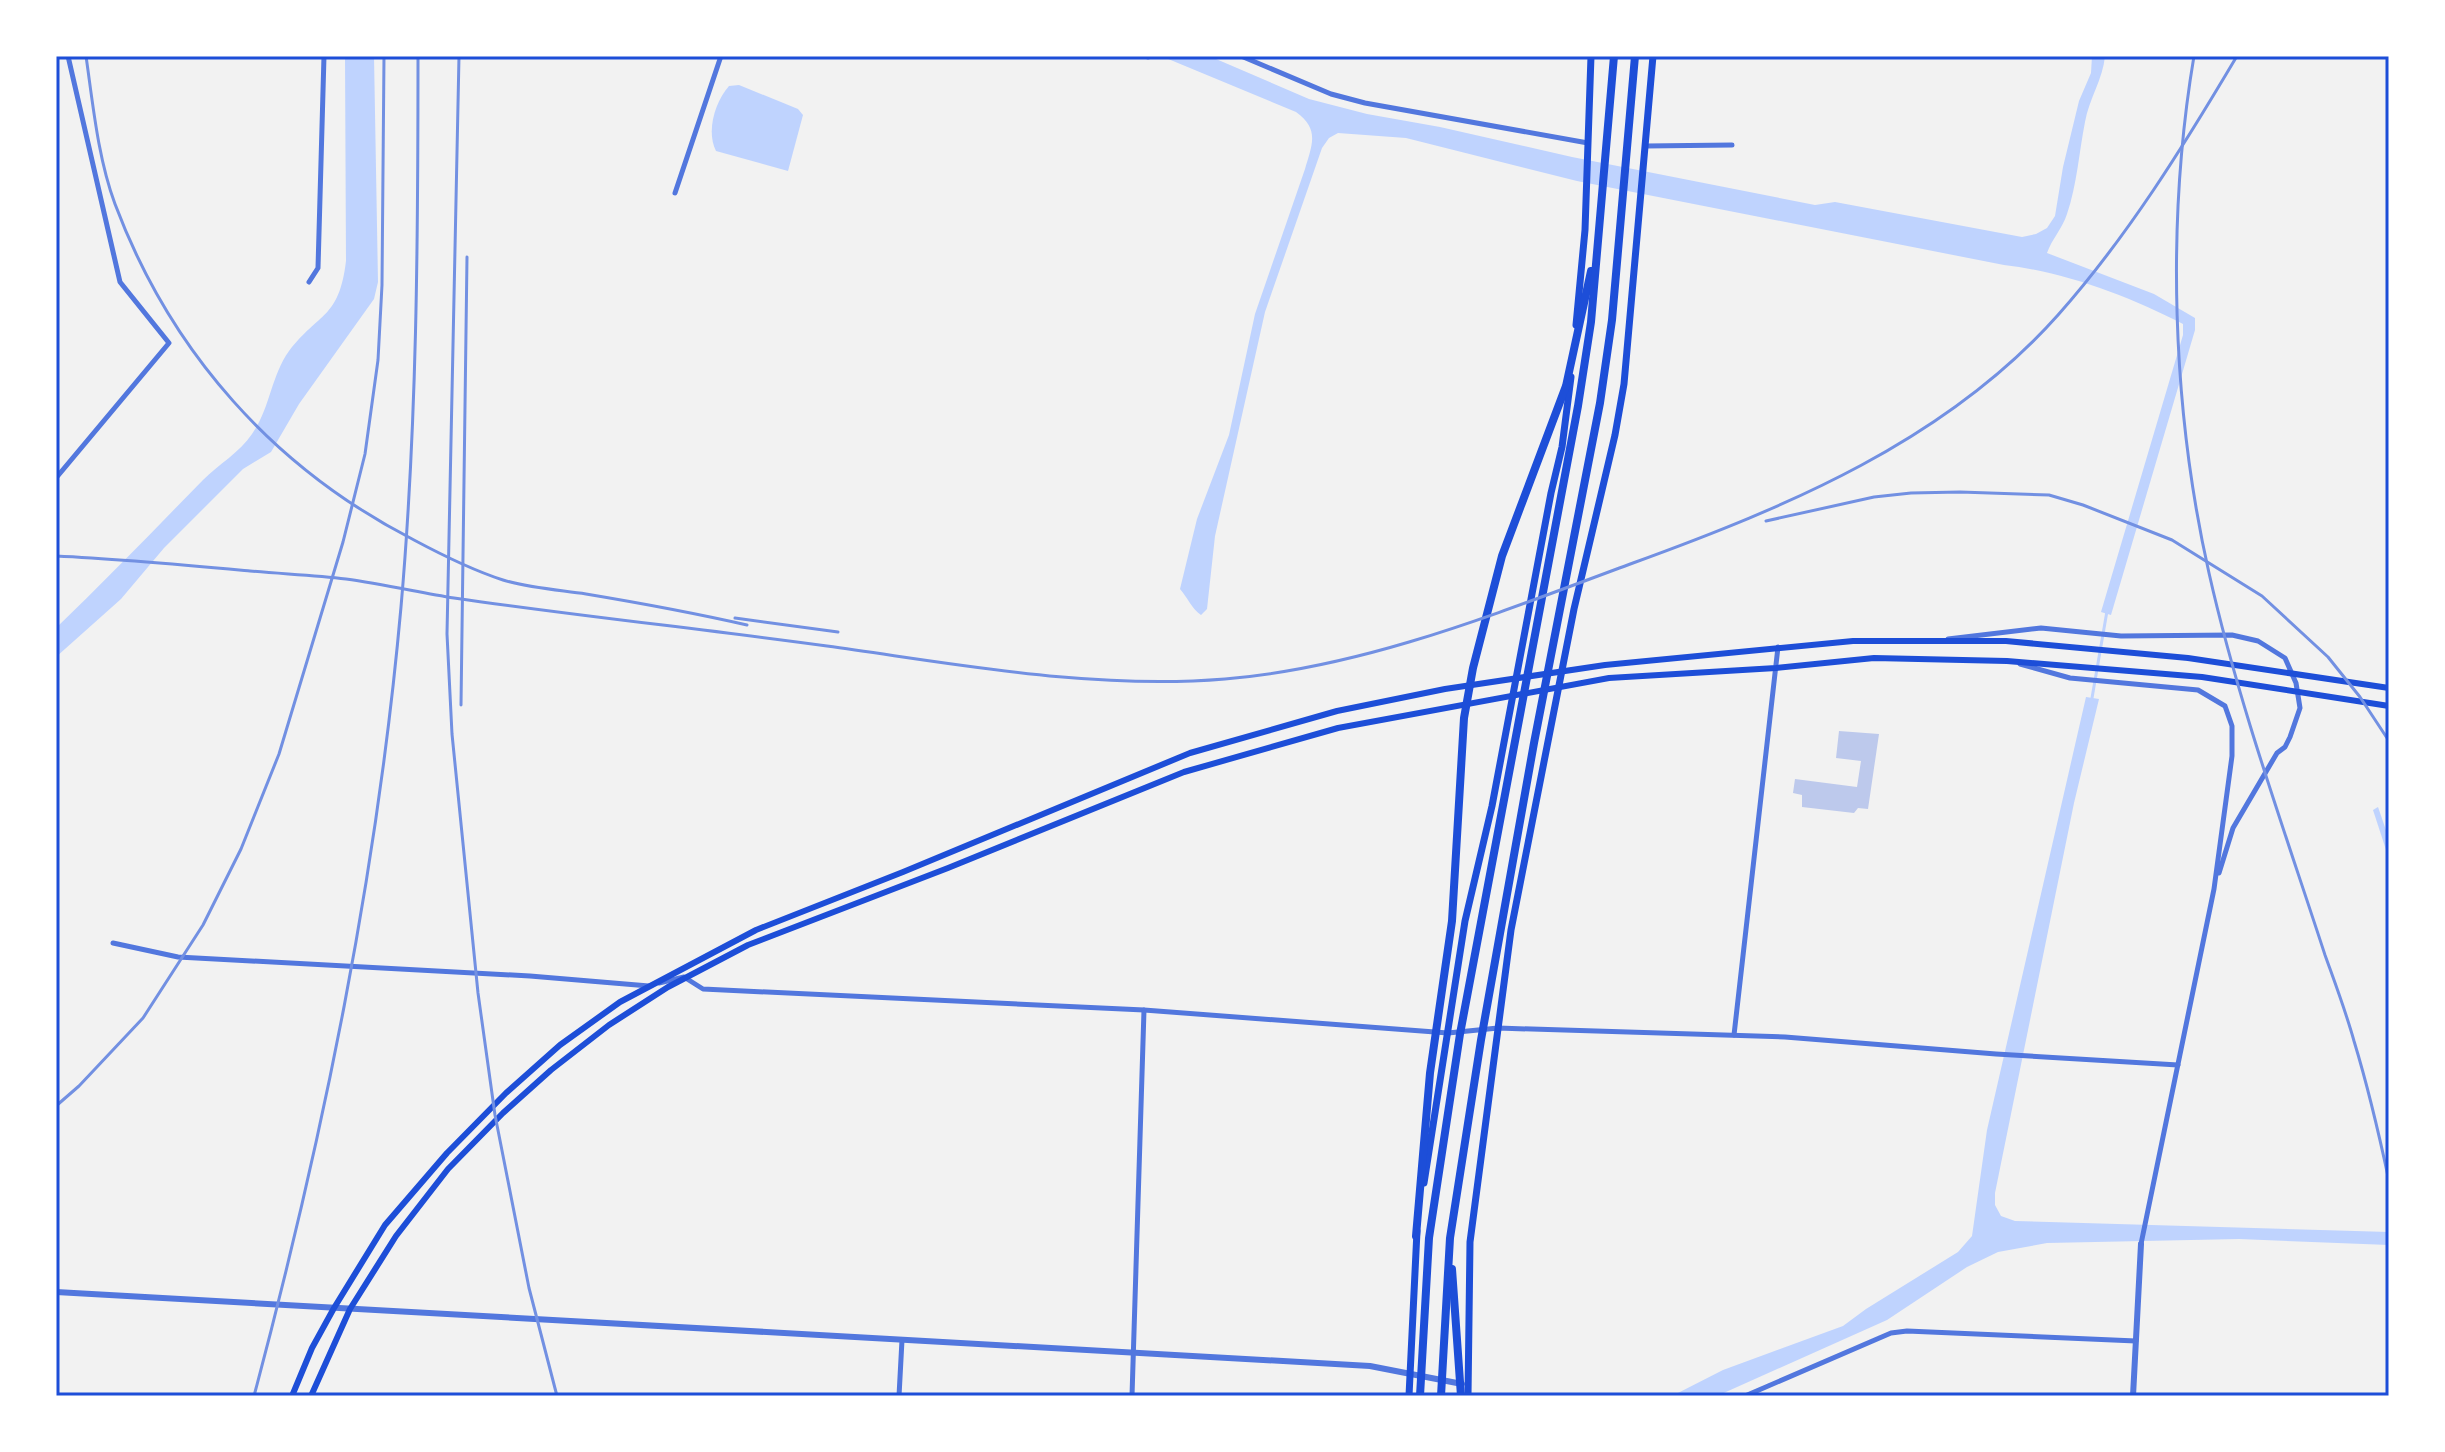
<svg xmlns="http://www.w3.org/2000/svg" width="2445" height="1452" viewBox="0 0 2445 1452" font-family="Poppins,sans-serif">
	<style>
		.water { fill: #bfd3fe }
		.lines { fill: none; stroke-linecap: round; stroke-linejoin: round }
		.stream { stroke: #bfd3fe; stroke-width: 3 }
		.building { fill: #bdc9ec }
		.minor { stroke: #5277de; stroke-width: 5 }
		.tertiary { stroke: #5277de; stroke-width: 6 }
		.secondary { stroke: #1d4ed8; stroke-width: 6 }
		.primary { stroke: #1d4ed8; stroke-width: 7 }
		.trunk { stroke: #1d4ed8; stroke-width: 8 }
		.rail { stroke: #7290e2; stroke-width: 3 }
		.neatline { fill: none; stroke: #1d4ed8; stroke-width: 3 }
	</style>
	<rect width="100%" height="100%" fill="#f2f2f2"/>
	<g class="water">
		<path d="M 345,56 L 374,56 L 378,282 L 374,299 L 299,404 L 271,452 L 243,469 L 164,548 L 121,599 L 56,657 L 56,628 C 106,580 154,530 203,480 C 218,465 240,452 252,434 C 270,409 271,376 289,351 C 319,312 339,319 346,261 Z"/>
		<path d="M 1161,56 L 1209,56 L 1309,99 L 1367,114 L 1440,127 L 1572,157 L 1815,205 L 1835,202 L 2022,237 L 2036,234 L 2047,228 L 2055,216 L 2063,167 L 2079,101 L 2091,73 L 2092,56 L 2105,56 C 2103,79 2089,99 2085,122 C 2079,152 2077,185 2067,214 C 2062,229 2052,239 2047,253 L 2154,294 L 2195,318 L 2195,330 L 2111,615 L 2101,612 L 2183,335 L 2183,324 C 2128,296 2065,272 2004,265 L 1577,181 L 1406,138 L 1338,133 L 1329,138 L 1322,148 L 1265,312 L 1215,536 L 1207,609 L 1201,615 C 1191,608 1188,598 1180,589 L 1197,519 L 1229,435 L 1255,314 L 1305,169 C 1312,145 1320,129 1296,112 Z"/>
		<path d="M 739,85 L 798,109 L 803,115 L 788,171 L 716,151 C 706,131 715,102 729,86 Z"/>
		<polygon points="2086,697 2099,699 2074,803 1995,1193 1995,1205 2001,1216 2015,1221 2389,1232 2389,1245 2239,1239 2047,1243 1998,1252 1967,1267 1887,1320 1717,1396 1672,1396 1723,1370 1843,1326 1866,1309 1958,1252 1972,1236 1987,1130"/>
		<polygon points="2378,807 2389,839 2389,859 2373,810"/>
	</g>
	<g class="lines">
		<polyline class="stream" points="2092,698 2107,611"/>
	</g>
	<polygon class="building" points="1839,731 1879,734 1868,809 1858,808 1854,813 1802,807 1802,795 1793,793 1795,779 1857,787 1861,761 1836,758"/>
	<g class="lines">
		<g class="minor">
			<polyline points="1241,56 1331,94 1365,103 1588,143"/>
			<polyline points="1148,57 1148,56"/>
			<polyline points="1646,146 1732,145"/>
			<polyline points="675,193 721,56"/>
			<polyline points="309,282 318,268 324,56"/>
			<polyline points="56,478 169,343 120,282 68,56"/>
			<polyline points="1948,639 2041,628 2121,636 2232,635 2258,641 2285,658 2296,683 2300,708 2290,737 2285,747 2277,753 2233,828 2219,873"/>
			<polyline points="2020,664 2070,678 2198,690 2225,706 2232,726 2232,756 2214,889 2141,1244"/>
			<polyline points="113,943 178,957 530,976 649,986"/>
			<polyline points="659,983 684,977 703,989 1144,1010 1448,1033 1498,1028 1785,1037 1996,1054 2178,1065"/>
			<polyline points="1734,1035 1778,647"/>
			<polyline points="899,1396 902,1340"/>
			<polyline points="1132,1396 1144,1010"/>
			<polyline points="1745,1396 1891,1333 1907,1331 2136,1341"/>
		</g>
		<g class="tertiary">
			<polyline points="56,1292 1370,1366 1462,1384"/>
			<polyline points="2133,1396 2141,1244"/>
		</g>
		<g class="secondary">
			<polyline points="292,1396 312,1348 334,1308 385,1225 447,1153 506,1093 560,1045 620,1002 756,930 903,872 1190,753 1337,711 1445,689 1605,665 1853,641 2006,641 2188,658 2389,688"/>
			<polyline points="311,1396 350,1309 396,1236 448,1169 503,1113 551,1070 609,1025 668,987 748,945 948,868 1184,772 1338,728 1609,678 1776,668 1874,658 2007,661 2202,677 2389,706"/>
		</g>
		<g class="primary">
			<polyline points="1576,325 1585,230 1591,56"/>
			<polyline points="1424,1183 1465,921 1492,806 1551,493 1562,447 1571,377"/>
			<polyline points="1409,1396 1417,1231"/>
			<polyline points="1468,1396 1470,1242 1511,930 1574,609 1615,435 1624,384 1653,56"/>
		</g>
		<g class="trunk">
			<polyline points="1416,1236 1430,1073 1452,921 1464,718 1473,668 1502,556 1566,386 1591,271"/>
			<polyline points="1452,1269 1461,1396"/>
			<polyline points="1420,1396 1429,1238 1460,1034 1578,406 1591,322 1614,56"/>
			<polyline points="1441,1396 1450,1238 1481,1040 1534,743 1600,403 1612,320 1635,56"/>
		</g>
		<g class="rail">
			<path d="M 86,56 C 93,105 98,158 115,204 C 171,353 274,468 414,540 C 442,555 472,570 503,580 C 529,588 559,590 586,594 C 640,603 694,613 747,625"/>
			<polyline points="459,56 447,634 452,734 478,993 495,1115 529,1288 557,1396"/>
			<path d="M 2194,56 C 2166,222 2172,409 2209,573 C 2238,702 2284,829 2325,955 C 2335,983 2346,1012 2354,1041 C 2368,1087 2379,1134 2389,1181"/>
			<polyline points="1766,521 1874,497 1911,493 1960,492 2049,495 2083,505 2172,540 2262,596 2328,657 2360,697 2389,741"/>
			<path d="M 56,556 C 121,559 185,565 250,571 C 282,574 314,575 346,579 C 382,584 418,592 454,598 C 578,616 703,629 827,646 C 958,664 1092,690 1225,679 C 1367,667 1500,612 1633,563 C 1787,507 1946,441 2058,315 C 2128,236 2183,147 2237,56"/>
			<polyline points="735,618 838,632"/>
			<polyline points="461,705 467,257"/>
			<polyline points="56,1106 79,1086 143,1018 203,925 241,849 279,754 343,542 365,454 378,360 382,285 384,56"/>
			<path d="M 254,1396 C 323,1137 377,875 401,607 C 417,424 418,240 418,56"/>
		</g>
	</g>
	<rect width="2445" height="1452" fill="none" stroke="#ffffff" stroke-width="116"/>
	<rect x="58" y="58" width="2329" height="1336" class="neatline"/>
</svg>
